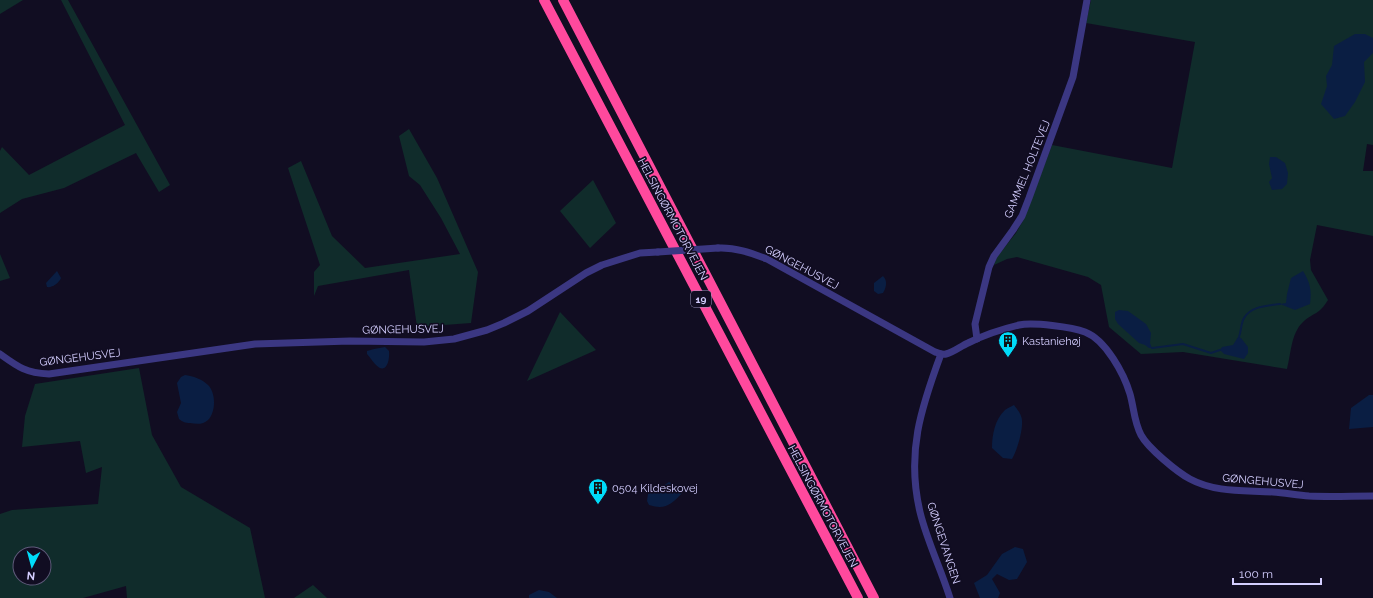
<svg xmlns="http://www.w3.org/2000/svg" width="1373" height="598" viewBox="0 0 1373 598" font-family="Raleway,sans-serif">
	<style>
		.green { fill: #102c2b; fill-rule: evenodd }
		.water { fill: #0a1e43 }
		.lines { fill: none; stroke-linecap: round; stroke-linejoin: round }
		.stream { stroke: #0a1e43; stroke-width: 2 }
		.minor { stroke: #3b3782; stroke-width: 7 }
		.highway { stroke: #ff499d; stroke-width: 10 }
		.minor-bridge { stroke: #3b3782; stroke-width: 7 }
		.labels { text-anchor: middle; stroke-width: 3.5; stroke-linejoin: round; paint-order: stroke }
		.shield { fill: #110d22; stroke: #9a94bd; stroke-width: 1 }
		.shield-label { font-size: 10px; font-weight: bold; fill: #d4ceff }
		.street-label { font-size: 11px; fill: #d4ceff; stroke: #110d22 }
		.poi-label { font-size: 11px; fill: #d4ceff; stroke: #110d22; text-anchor: start }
	</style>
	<rect width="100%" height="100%" fill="#110d22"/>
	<g class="green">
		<polygon points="0,0 23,0 0,14"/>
		<polygon points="61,0 68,0 170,185 159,192 136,153 64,188 22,199 0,213 0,151 2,147 29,175 125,125"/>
		<path d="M 1091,0 L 1373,0 L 1373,145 L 1367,144 L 1363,171 L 1373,171 L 1373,236 L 1317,225 L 1310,260 L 1311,270 L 1328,300 C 1319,315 1314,312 1303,322 C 1291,333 1291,354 1287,369 L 1183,352 L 1141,354 L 1109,327 L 1101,285 L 1088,277 L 1017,257 L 1007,259 L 994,265 L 997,257 L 1016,233 L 1024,219 L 1052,145 L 1172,168 L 1195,42 L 1086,23 Z"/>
		<polygon points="409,129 437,178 478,272 471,323 417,327 409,270 318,286 314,296 314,272 320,265 288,168 301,161 332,236 365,268 460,254 441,218 420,185 409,176 399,136"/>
		<polygon points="593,180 616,223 590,248 560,211"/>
		<polygon points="0,254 10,278 0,281"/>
		<polygon points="560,312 596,350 527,381"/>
		<path d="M 139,368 L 152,435 L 181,487 L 250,528 L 265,598 L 127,598 L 126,586 L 83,598 L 0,598 L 0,514 L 12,510 L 98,504 L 102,467 L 86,473 L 80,441 L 22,447 L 25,416 L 35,384 ZM 20,554 L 44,554 L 44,578 L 20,578 Z"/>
		<polygon points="313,585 327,598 294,598"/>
	</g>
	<g class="water">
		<polygon points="1355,34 1365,34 1373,38 1373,53 1364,62 1365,82 1355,102 1345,116 1334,119 1321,104 1327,86 1326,76 1332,65 1334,46"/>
		<polygon points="1270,157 1276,157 1285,163 1288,173 1287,184 1282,189 1272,190 1269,182 1272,178 1269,164"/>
		<path d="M 57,271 L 61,278 C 59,283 52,288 47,287 L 46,283 Z"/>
		<path d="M 1303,271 C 1310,282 1312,291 1310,304 L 1295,310 L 1280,304 L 1286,303 L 1287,294 L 1291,278 Z"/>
		<path d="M 883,276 C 888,281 886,288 883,293 L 878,294 L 874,291 L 874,283 Z"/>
		<polygon points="1119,310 1128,311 1146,324 1151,333 1150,343 1152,348 1149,348 1145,345 1139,343 1118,324 1115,319 1115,312"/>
		<polygon points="1238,337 1241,338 1248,347 1248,353 1244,359 1224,354 1220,350 1222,347 1233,345"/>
		<path d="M 385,347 L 389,351 C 390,361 386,376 375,364 C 372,361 370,357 367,354 L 367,351 L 374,349 Z"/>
		<path d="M 185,375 C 193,376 202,379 208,385 C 216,393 216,412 208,420 C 203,425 196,424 190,423 C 185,423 183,422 179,419 L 177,412 L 181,403 L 177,383 L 181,377 Z"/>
		<polygon points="1369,395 1373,395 1373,427 1349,429 1351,408"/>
		<path d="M 1014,405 C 1016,408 1020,412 1021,416 C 1025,425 1017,451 1012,459 L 1003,458 L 992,448 C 992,435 995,419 1005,410 C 1007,408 1011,407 1014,405 Z"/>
		<path d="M 669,482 L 680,487 L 682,493 C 671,505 665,510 649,505 L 647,501 L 648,494 L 652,492 L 660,492 L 663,486 Z"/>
		<polygon points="1015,547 1023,549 1027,562 1017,579 1009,580 997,574 992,579 1000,593 998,598 980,598 974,583 987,575 1002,554"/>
		<polygon points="539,590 549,592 557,598 529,598 529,595"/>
	</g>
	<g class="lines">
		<g class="stream">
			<path d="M 1239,337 C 1241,332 1241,323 1244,318 C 1251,306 1267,306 1280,304"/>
			<polyline points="1152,348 1183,344 1211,353 1220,350"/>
		</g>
		<g class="minor">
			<path d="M 718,248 C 735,247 751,253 767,259 L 935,352 C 939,353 942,355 946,354 C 954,352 961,346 968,343 C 984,335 1002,329 1019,325 C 1033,322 1072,327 1085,332 C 1106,340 1124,374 1130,394 C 1134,408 1134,422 1141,435 C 1148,448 1177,472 1190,479 C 1216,493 1245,490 1273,492 C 1285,493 1297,495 1309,496 C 1330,497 1352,496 1373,496"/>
			<polyline points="977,339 975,324 989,267 994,256 1013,230 1022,216 1029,198 1073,77 1087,0"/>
			<path d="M 0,354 C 18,367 26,373 49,374 L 255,344 L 350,341 L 424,342 L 454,339 L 487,330 L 504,323 L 528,311 L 586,273 L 602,265 L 640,253 L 658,252"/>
			<path d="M 941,354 C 921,408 906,453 920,512 C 927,541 941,569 950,598"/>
		</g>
		<g class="highway">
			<polyline points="544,0 858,598"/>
			<polyline points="563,0 874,598"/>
		</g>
		<polyline class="minor-bridge" points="658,252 718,248"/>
	</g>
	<defs>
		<g id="building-pin" transform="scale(1)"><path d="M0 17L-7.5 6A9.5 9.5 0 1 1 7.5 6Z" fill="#00dbf9" stroke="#110d22"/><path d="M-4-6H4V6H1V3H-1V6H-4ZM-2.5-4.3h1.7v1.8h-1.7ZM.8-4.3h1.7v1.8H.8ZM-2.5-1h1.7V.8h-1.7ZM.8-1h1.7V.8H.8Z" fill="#111"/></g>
	</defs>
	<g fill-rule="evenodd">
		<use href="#building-pin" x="1008" y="341"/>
		<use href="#building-pin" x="598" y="488"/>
	</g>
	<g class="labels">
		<rect class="shield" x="691" y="291" width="20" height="16" rx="3"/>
		<g class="shield-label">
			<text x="701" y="303">19</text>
		</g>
		<g class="street-label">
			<text transform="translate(1027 169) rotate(-68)" y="4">GAMMEL HOLTEVEJ</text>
			<text transform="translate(673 219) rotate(62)" y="4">HELSINGØRMOTORVEJEN</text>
			<text transform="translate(802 267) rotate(28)" y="4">GØNGEHUSVEJ</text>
			<text transform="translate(403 329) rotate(-1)" y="4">GØNGEHUSVEJ</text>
			<text transform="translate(80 357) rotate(-7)" y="4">GØNGEHUSVEJ</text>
			<text transform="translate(1263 481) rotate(5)" y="4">GØNGEHUSVEJ</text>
			<text transform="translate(823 506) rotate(62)" y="4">HELSINGØRMOTORVEJEN</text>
			<text transform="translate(944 543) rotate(72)" y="4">GØNGEVANGEN</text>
		</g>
		<g class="poi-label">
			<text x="1022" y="345">Kastaniehøj</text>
			<text x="612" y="492">0504 Kildeskovej</text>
		</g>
	</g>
	<g transform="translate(32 566) rotate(186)"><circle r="19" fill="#110d22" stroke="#5f5a7a"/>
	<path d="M0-3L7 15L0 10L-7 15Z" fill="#00dbf9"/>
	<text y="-6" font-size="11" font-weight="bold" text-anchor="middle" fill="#d4ceff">N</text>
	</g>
	<path d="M1233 578v6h88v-6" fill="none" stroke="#d4ceff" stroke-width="2"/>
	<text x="1239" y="578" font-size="12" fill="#d4ceff" stroke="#110d22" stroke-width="3" paint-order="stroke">100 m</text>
</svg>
